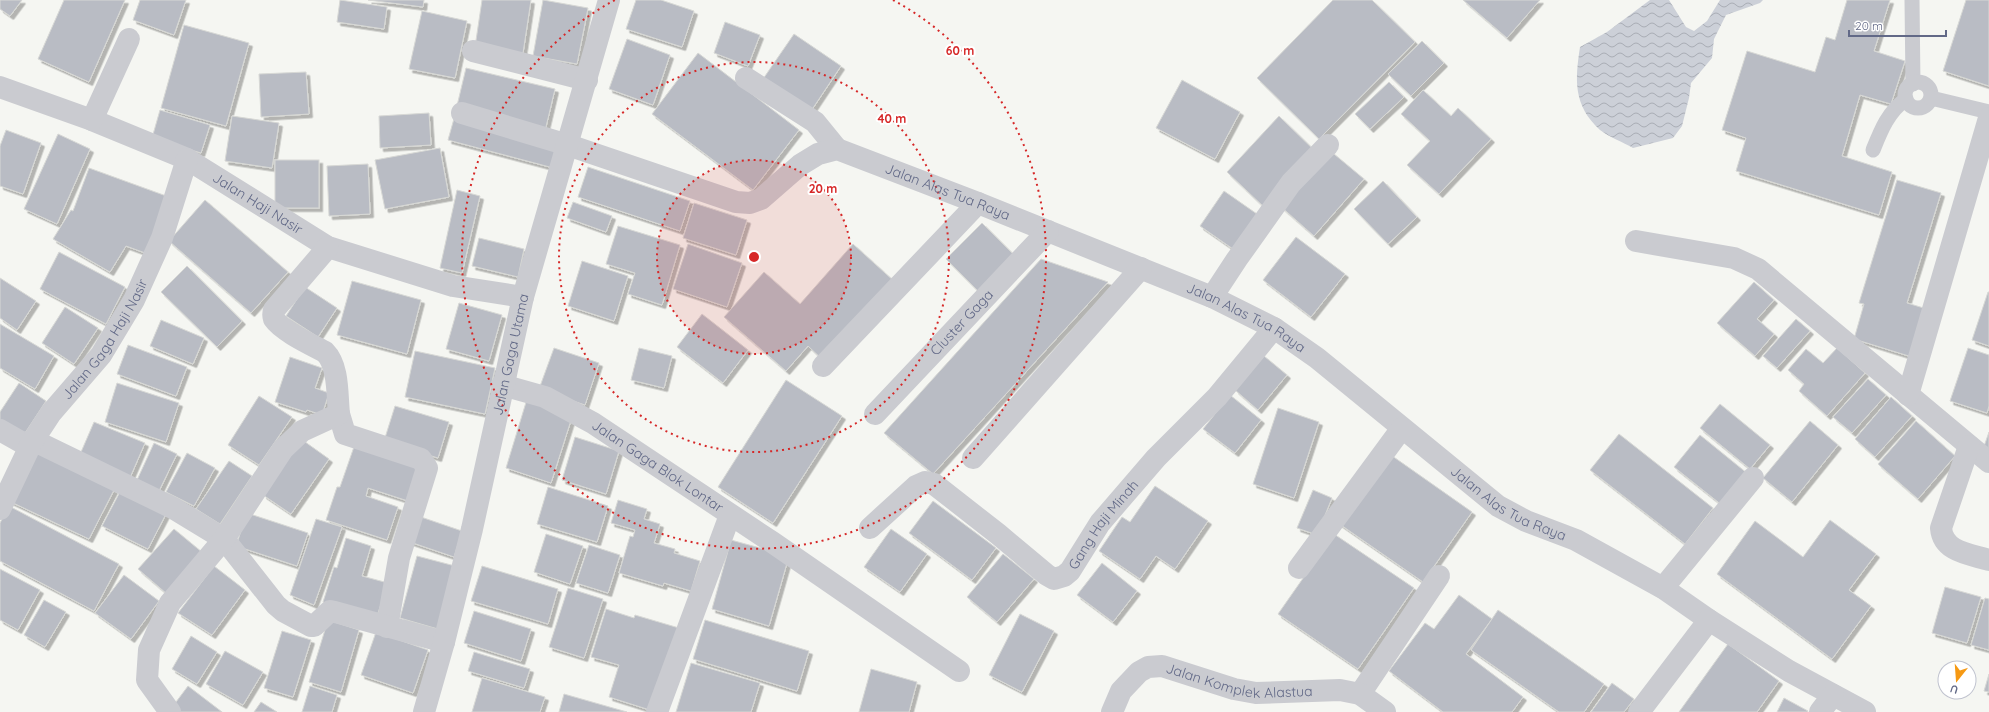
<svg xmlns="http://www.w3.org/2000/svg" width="1989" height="712" viewBox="0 0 1989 712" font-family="Quicksand,sans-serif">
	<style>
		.water { fill: url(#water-waves) }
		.building { fill: #b9bcc4; stroke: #d7d8d5; filter: url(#shadow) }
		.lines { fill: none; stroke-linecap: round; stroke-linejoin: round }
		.service { stroke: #cacbd0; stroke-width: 15 }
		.minor { stroke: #cacbd0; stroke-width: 22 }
		.ring { fill: none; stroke: #d62828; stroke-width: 2; stroke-dasharray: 2 4 }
		.labels { text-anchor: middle; stroke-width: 4; stroke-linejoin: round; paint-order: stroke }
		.street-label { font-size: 14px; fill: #626987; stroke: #fff }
		.centre { fill: #d62828; stroke: #fff; stroke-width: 2 }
		.ring-label { font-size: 12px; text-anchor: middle; font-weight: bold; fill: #d62828; stroke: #fff; stroke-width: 4; stroke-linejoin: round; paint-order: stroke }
	</style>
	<defs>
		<pattern id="water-waves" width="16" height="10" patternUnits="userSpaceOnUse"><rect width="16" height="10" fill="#ccd0d8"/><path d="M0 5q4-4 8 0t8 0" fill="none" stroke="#a9adb5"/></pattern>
		<filter id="shadow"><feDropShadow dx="3.5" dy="3.5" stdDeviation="0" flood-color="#0004"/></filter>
	</defs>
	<rect width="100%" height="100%" fill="#f5f6f2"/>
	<path class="water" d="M 1650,0 L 1669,0 L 1686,27 L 1694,31 L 1707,21 L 1720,0 L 1763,0 L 1760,3 L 1726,15 L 1714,39 L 1712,58 L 1691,83 L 1689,98 L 1682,126 L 1673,138 L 1633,148 C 1623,142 1609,137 1600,130 C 1573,105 1575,80 1580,47 L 1607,32 Z"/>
	<g class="building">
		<polygon points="0,0 22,0 10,16 0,9"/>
		<polygon points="64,0 125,0 89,82 38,59"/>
		<polygon points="140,0 186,0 174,35 133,20"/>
		<polygon points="340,0 387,7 384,29 337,22"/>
		<polygon points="368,0 424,0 423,7"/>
		<polygon points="482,0 531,0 523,53 475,47"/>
		<polygon points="543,0 588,8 577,64 533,56"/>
		<polygon points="636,0 661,0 694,11 682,47 626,29"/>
		<polygon points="1333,0 1372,0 1415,42 1319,139 1257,78"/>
		<polygon points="1463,0 1540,0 1507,38"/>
		<polygon points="1847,0 1890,0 1874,51 1905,61 1891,104 1860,95 1842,156 1892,172 1879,215 1736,171 1746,138 1722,130 1747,51 1815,72 1826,37 1835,40"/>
		<polygon points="1966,0 1989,0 1989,86 1943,71"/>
		<polygon points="422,11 467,21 455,78 409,69"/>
		<polygon points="725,22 760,35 748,66 714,53"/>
		<polygon points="184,25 249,43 226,126 161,108"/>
		<polygon points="794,34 841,66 811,111 763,79"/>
		<polygon points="627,39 670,55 653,105 609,89"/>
		<polygon points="1422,41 1444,63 1411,96 1388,74"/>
		<polygon points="698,53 799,130 753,190 652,114"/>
		<polygon points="466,68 555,89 545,131 456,110"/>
		<polygon points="306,72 309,114 261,117 259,74"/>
		<polygon points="1182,80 1240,112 1215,159 1156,128"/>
		<polygon points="1389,82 1404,97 1370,129 1355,114"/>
		<polygon points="1423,90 1451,116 1458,108 1491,139 1439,194 1407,165 1430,141 1401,114"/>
		<polygon points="160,110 210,125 201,153 152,138"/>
		<polygon points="429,113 431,145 380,148 379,116"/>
		<polygon points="455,115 567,145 561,170 448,140"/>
		<polygon points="232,116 279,123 272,168 225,161"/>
		<polygon points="1279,116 1317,153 1265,208 1227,172"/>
		<polygon points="6,130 41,143 23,194 0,186 0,146"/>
		<polygon points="58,134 90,149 57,224 24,209"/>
		<polygon points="440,148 449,197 385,209 375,160"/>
		<polygon points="1328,149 1364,179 1314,236 1279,205"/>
		<rect x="275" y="160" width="44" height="48"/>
		<polygon points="368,164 370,214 329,216 327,166"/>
		<polygon points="588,167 690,201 680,231 578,197"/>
		<polygon points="89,168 169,197 148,254 126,246 110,272 53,239 71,210 73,211"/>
		<polygon points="1897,180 1941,193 1907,303 1927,309 1912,357 1854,339 1864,304 1859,303"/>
		<polygon points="1383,181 1417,217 1388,244 1354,209"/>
		<polygon points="457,190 480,196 462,273 440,268"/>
		<polygon points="1224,191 1257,214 1233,249 1200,226"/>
		<polygon points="205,200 288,272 251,313 169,241"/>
		<polygon points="573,202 612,216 606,232 567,218"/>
		<polygon points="694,203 747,220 736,255 683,238"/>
		<polygon points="982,223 1015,256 979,292 946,259"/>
		<polygon points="618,226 680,245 662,305 628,294 635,273 606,264"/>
		<polygon points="1296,237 1345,274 1311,317 1263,280"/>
		<polygon points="479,238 524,249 518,277 472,266"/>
		<polygon points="688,244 742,263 727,307 673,289"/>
		<polygon points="853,244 895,282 824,361 808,346 786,371 724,317 764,272 800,304"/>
		<polygon points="59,252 125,287 106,324 40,289"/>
		<polygon points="1041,259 1108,282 933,474 884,433"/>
		<polygon points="582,261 628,276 614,321 568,306"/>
		<polygon points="187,266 242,321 217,347 161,292"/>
		<polygon points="0,278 36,301 17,330 0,318"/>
		<polygon points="352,281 421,300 407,354 337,335"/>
		<polygon points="1754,282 1774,300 1757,319 1774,334 1755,356 1717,323"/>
		<polygon points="305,287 337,308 318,337 286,316"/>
		<polygon points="1988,292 1989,292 1989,346 1972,340"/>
		<polygon points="459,303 502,315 489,361 446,349"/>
		<polygon points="65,307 98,328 74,364 42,343"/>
		<polygon points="702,314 748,350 723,383 677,347"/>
		<polygon points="1796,319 1810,331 1777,368 1763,356"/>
		<polygon points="161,320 204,338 193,364 150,346"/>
		<polygon points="0,324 54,356 35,389 0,368"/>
		<polygon points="128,345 187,367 176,396 117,374"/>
		<polygon points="554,348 599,363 585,405 539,389"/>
		<polygon points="639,348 672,356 664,388 631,380"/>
		<polygon points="1837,348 1865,373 1827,416 1799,391 1804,384 1788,370 1806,349 1823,363"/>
		<polygon points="1968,348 1989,355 1989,406 1987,413 1950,401"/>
		<polygon points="415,351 495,368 485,414 405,397"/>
		<polygon points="1264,356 1287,375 1258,410 1235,390"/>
		<polygon points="290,357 322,368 315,388 329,393 322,415 307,410 306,412 275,402"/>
		<polygon points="1868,379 1886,395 1852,433 1833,417"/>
		<polygon points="786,380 842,416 773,523 718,487"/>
		<polygon points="19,383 46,401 23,436 0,421 0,412"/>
		<polygon points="117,383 179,403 166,442 105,422"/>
		<polygon points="1230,395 1261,420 1235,453 1203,429"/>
		<polygon points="259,396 292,417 259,465 228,445"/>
		<polygon points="1891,397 1912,416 1875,457 1855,439"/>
		<polygon points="527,399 573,414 551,483 506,468"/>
		<polygon points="1720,404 1770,445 1750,469 1700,428"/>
		<polygon points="395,406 449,422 438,458 384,441"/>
		<polygon points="1278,408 1319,422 1294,498 1253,484"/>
		<polygon points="1810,421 1838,445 1792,502 1763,478"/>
		<polygon points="1916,421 1955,456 1918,499 1878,464"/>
		<polygon points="94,422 145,443 129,480 78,459"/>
		<polygon points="1989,432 1989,455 1982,452"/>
		<polygon points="1619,434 1713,508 1685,544 1590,470"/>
		<polygon points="1700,435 1748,474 1723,506 1674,467"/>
		<polygon points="575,437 619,451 606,494 562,480"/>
		<polygon points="301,439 329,459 291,514 263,495"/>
		<polygon points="356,441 420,467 408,501 368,488 366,496 398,507 387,540 326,520 337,487 340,487"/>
		<polygon points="154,443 177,454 159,491 137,480"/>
		<polygon points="34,451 114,490 89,539 9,501"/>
		<polygon points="187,453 215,468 194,506 166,492"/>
		<polygon points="1388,453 1472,512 1423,582 1338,523"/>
		<polygon points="229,461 252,476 220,524 196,509"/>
		<polygon points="1155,486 1208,521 1175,569 1156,556 1140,579 1099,551 1122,517 1130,522"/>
		<polygon points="548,487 608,506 597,542 537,524"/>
		<polygon points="122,488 167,512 148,549 102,526"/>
		<polygon points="1313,490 1332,498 1317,535 1297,528"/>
		<polygon points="618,500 647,509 644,519 660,524 654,543 675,549 674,553 700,561 691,591 664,583 663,586 619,573 630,536 633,537 635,530 611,523"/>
		<polygon points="933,501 996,548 972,580 909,533"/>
		<polygon points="9,506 119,564 94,611 0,561 0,523"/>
		<polygon points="247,513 308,533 297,566 236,546"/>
		<polygon points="418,516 462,531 454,557 410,542"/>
		<polygon points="316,519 342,527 314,605 290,595"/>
		<polygon points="1830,520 1876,554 1849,590 1871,606 1832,659 1717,574 1755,521 1803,557"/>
		<polygon points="174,529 203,553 167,594 138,569"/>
		<polygon points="891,529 927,554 900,592 864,567"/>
		<polygon points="546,534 583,546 570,584 534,572"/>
		<polygon points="1334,534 1414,588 1358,669 1278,614"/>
		<polygon points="346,538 371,546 362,576 388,583 376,619 323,602 334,567 337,568"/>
		<polygon points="731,540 789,556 769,626 712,609"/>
		<polygon points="589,545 620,555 608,593 576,583"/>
		<polygon points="1003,554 1034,579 997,622 967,597"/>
		<polygon points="417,556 455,566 438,629 400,618"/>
		<polygon points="1102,563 1137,591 1113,622 1077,595"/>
		<polygon points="214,566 245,590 212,635 178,613"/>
		<polygon points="482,566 558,589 548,624 471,601"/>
		<polygon points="0,569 40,590 18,630 0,620"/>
		<polygon points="124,575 159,601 131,639 95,613"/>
		<polygon points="1945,587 1981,597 1967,643 1932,633"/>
		<polygon points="568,588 603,599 584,658 549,647"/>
		<polygon points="1459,595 1492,619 1466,654 1523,697 1512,712 1443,712 1389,671 1425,623 1434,629"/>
		<polygon points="1985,598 1989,599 1989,650 1971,645"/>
		<polygon points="44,600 66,612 45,647 24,635"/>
		<polygon points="606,609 634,618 635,615 679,628 653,711 609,697 619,665 591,657"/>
		<polygon points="1498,610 1604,684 1584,712 1559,712 1471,650"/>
		<polygon points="474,611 531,629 521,661 464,643"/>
		<polygon points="1020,614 1054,631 1022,692 989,675"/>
		<polygon points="328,620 359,630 341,692 309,682"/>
		<polygon points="705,620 809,651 797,691 693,659"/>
		<polygon points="282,631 311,640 293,697 264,688"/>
		<polygon points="376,632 428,650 413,693 361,675"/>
		<polygon points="191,636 217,652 197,684 172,669"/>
		<polygon points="1728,644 1779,681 1757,712 1679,712"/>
		<polygon points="225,651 263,672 243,705 206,684"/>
		<polygon points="474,652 530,669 524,688 468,671"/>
		<polygon points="691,663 760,683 751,712 676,712"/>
		<polygon points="871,669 917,682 909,712 859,712"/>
		<polygon points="1989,674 1989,692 1984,691"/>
		<polygon points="482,678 545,697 540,712 472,712"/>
		<polygon points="1612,683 1634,699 1624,712 1591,712"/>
		<polygon points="188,686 222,712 181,712 173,706"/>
		<polygon points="310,686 337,695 332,712 302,712"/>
		<polygon points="564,694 627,712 559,712"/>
		<polygon points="1784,698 1808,711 1807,712 1777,712"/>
		<polygon points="261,702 277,712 254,712"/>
	</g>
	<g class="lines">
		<g class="service">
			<polyline points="1912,0 1913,84"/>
			<circle cx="1918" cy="95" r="13"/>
			<polyline points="1931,98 1989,112"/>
			<path d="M 1873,150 C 1881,130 1888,112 1906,99"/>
		</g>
		<g class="minor">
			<polyline points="473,51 587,80"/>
			<polyline points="746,78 815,122 837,149"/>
			<path id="s1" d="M 0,87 L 92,120 L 187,159 L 328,247 L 453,286 L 523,297"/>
			<path id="s2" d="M 462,113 L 568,145 L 736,202 L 750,203 L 761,199 L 800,165 L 818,154 L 837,149 L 978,203 L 1212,297 L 1274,328 L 1317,358 L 1498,506 L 1526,521 L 1576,540 L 1663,588 L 1709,620 L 1789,671 L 1865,712"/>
			<polyline points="92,120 129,39"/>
			<polyline points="1636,241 1734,258 1758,269 1989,462"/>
			<polyline points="1212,297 1237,259 1291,183 1328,145"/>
			<polyline points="823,366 978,203"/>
			<path id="s3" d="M 502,385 L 545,397 L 593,423 L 772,542 L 959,671"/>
			<polyline points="1908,395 1989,118"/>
			<polyline points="339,414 345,434 421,459 427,468 399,558 387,627"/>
			<path id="s4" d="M 875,414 L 1048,231"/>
			<polyline points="0,430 21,442 39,443 173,508 224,539 276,605 283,611 311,626 314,626 330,611 335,612 444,642"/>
			<path d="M 1969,446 L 1941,528 C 1943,552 1969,554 1989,560"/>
			<polyline points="973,458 1141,268"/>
			<path id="s5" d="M 0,509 L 32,442 L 51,413 L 101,355 L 134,300 L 162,238 L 187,159"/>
			<path id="s6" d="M 870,528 L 916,486 L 925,482 L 934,484 L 998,534 L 1047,575 L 1054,579 L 1064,576 L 1070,571 L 1100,523 L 1156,458 L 1217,397 L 1274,328"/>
			<polyline points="1299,568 1402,428"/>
			<polyline points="1663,588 1753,478"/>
			<polyline points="1360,694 1439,576"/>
			<path d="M 170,712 L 147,680 L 149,650 L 170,603 L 224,539 L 283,449 L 302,431 L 339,414 C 337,395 339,366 325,352 C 312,345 282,331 274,319 C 273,316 273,313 274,310 L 328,247"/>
			<path id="s7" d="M 424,712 L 444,642 L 472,529 L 523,297 L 609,0"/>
			<polyline points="657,712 730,515"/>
			<path id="s8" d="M 1112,712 L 1121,691 L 1139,672 L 1148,667 L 1162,666 L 1234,689 L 1256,693 L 1340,690 L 1360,694 L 1385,712"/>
			<polyline points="1639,712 1709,620"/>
			<polyline points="1820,712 1833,695"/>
		</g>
	</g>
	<circle cx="754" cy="257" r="97" fill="#d62828" fill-opacity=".12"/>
	<g class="ring">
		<circle cx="754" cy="257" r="97"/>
		<circle cx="754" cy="257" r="195"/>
		<path d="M893 0A292 292 0 1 1 615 0"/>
	</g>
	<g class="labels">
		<g class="street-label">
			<text dy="5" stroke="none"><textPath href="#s2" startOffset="525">Jalan Alas Tua Raya</textPath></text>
			<text dy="5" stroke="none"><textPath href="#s1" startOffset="284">Jalan Haji Nasir</textPath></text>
			<text dy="5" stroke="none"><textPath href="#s2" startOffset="849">Jalan Alas Tua Raya</textPath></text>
			<text dy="5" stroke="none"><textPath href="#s4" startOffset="126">Cluster Gaga</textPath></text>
			<text dy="5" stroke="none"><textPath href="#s5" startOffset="201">Jalan Gaga Haji Nasir</textPath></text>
			<text dy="5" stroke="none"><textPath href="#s7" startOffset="368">Jalan Gaga Utama</textPath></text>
			<text dy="5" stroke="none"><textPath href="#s3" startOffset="177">Jalan Gaga Blok Lontar</textPath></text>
			<text dy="5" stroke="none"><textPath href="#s2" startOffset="1173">Jalan Alas Tua Raya</textPath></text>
			<text dy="5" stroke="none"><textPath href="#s6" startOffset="310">Gang Haji Minah</textPath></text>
			<text dy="5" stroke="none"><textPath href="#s8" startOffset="153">Jalan Komplek Alastua</textPath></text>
		</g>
	</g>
	<circle cx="754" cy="257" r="6" class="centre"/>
	<g class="ring-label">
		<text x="960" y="55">60 m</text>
		<text x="892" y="123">40 m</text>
		<text x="823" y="193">20 m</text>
	</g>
	<g transform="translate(1957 680) rotate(197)"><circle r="19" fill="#ffffff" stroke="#c0c3cf"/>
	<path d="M0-3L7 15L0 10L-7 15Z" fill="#f69913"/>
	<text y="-6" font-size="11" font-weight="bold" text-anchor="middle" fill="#626987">U</text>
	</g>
	<path d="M1849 30v6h97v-6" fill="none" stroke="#626987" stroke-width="2"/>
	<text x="1855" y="30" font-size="12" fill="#626987" stroke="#ffffff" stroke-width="3" paint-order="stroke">20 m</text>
</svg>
